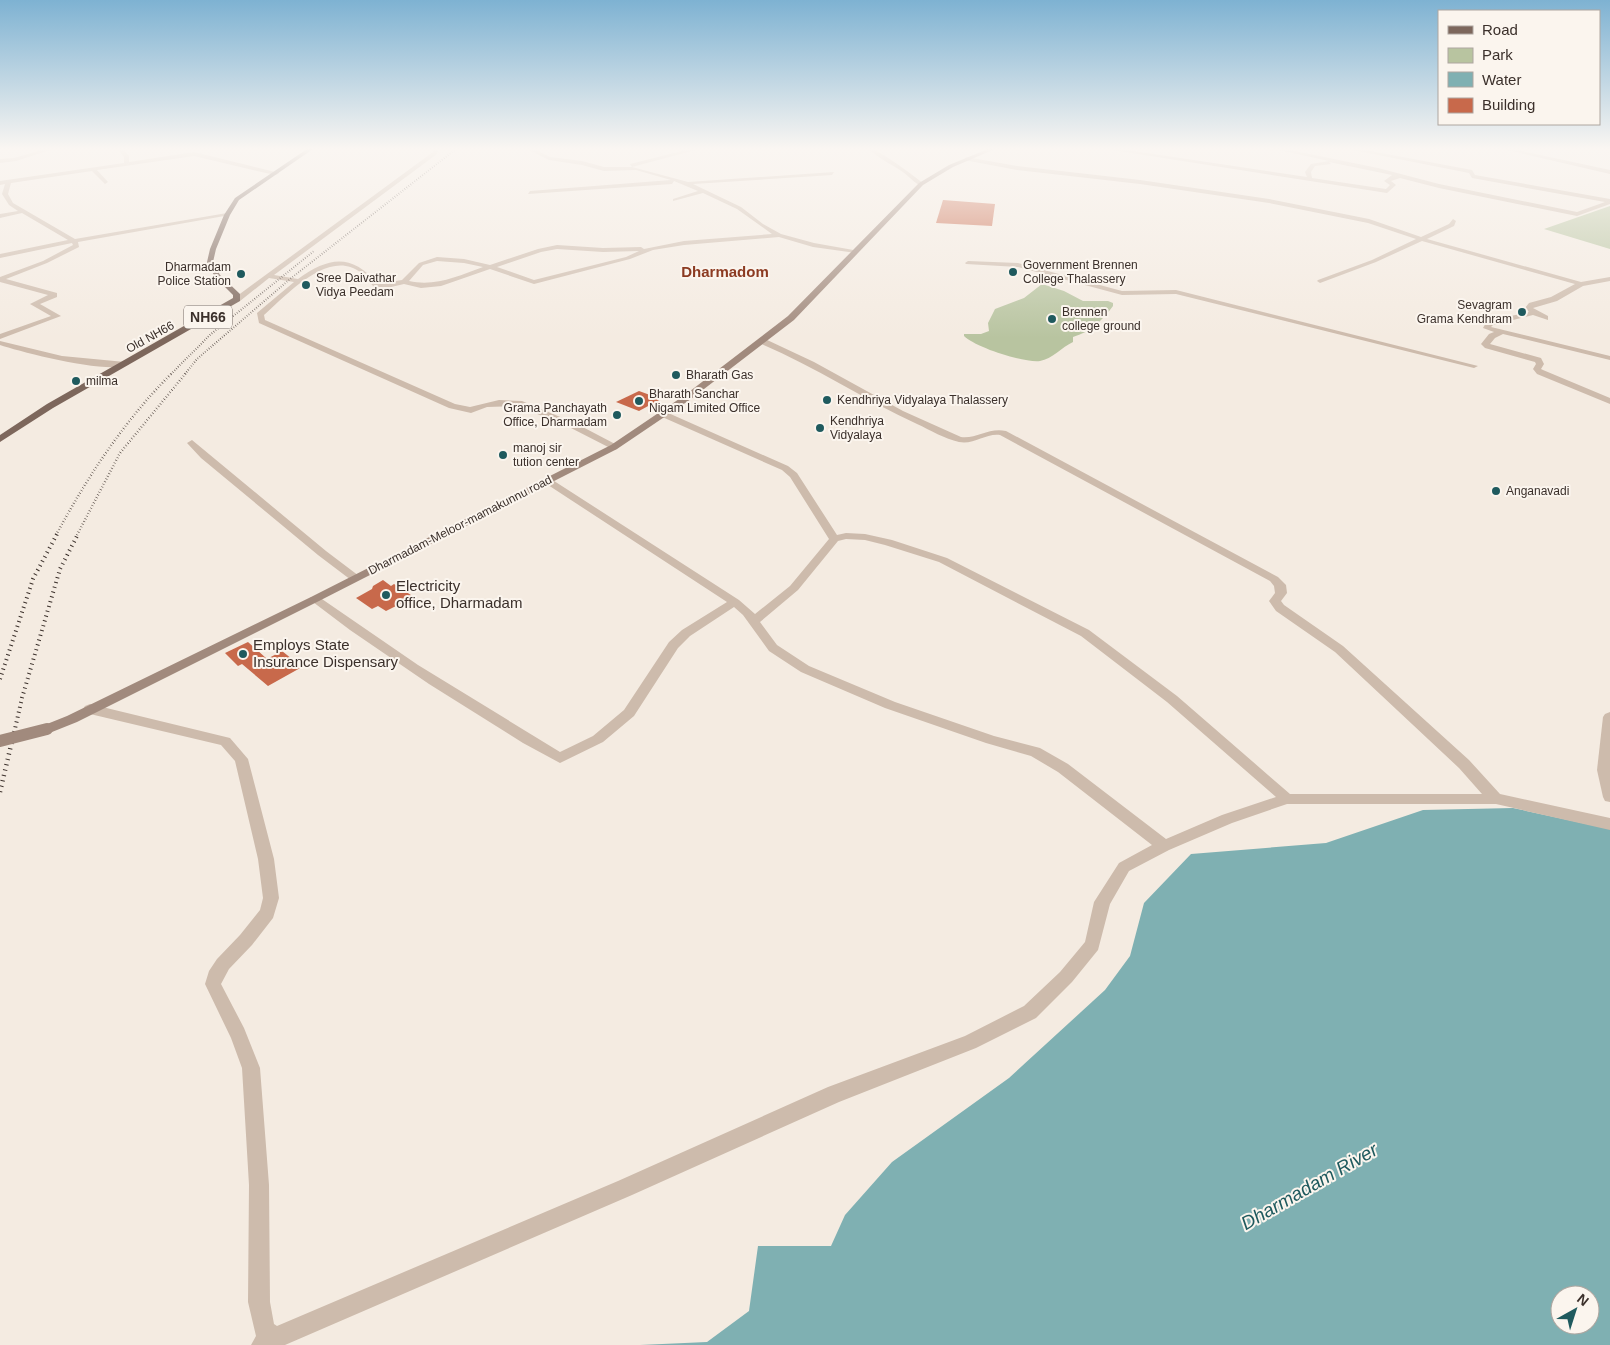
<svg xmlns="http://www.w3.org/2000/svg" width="1610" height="1345" viewBox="0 0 1610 1345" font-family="Helvetica,sans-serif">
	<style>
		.green { fill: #b8c4a0 }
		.water { fill: #7fb0b2; fill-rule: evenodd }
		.building { fill: #c8694b }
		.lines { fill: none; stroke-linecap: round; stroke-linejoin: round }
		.minor { fill: #cdbbac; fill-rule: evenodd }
		.secondary { fill: #a18a7d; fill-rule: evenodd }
		.primary { fill: #7d675c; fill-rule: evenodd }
		.rail-far3 { stroke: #3b302b; stroke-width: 2; stroke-dasharray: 0.5 2; stroke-linecap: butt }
		.rail-far2 { stroke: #3b302b; stroke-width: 2.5; stroke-dasharray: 0.5 2.5; stroke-linecap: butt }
		.rail-far1 { stroke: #3b302b; stroke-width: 4; stroke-dasharray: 1 4; stroke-linecap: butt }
		.rail { stroke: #3b302b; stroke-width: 4.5; stroke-dasharray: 1 4.5; stroke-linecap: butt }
		.secondary-bridge { stroke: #a18a7d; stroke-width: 12 }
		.poi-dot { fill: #1f5a5e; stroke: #fbf5ee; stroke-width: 2 }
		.labels { text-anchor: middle; stroke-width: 4; stroke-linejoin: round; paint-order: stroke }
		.far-poi-label { font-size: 12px; fill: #3b302b; stroke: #fbf5ee; text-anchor: start }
		.far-street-label { font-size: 12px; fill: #3b302b; stroke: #fbf5ee }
		.shield { fill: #fbf5ee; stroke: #756b66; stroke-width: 1 }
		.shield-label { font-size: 14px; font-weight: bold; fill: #3b302b }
		.far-quarter-label { font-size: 15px; font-weight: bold; fill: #8c3b22; stroke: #fbf5ee }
		.poi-label { font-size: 15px; fill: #3b302b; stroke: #fbf5ee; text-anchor: start }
		.near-water-label { font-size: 19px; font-style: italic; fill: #1f5a5e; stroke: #fbf5ee }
	</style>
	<rect width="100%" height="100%" fill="#f4ebe1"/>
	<g class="green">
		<polygon points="1610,206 1610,249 1544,229"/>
		<path d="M 1042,284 L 1064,291 L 1083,301 L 1108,301 L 1113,303 L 1113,306 C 1102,321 1090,332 1073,337 L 1073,342 C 1062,347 1052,359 1040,361 C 1023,363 975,347 964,336 L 964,334 L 981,334 L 989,331 L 988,323 L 995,309 L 1024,298 Z"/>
	</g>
	<path class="water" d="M 1513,808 L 1610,829 L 1610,1345 L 640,1345 L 707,1342 L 749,1311 L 758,1246 L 831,1246 L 845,1215 L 892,1162 L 1009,1078 L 1105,990 L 1130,956 L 1144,903 L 1191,854 L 1326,843 L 1423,810 ZM 1560,1295 L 1590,1295 L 1590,1325 L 1560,1325 Z"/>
	<g class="building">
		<polygon points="943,200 995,204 992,226 936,223"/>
		<polygon points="639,391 661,399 639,411 616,402"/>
		<polygon points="383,580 391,586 394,584 414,597 386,611 378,606 372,609 356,598 372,589 373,586"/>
		<polygon points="248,642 267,659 282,651 302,667 268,686 242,664 238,666 225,653"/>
	</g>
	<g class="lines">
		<g class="minor">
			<polygon points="45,149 53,149 16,161 0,163 0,159 14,158"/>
			<polygon points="118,149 123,149 129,156 129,162 194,152 279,173 276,175 266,173 194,156 97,170 108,182 105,184 92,171 11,183 8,194 13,203 75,239 227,213 230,215 78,242 79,247 47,263 6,279 57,293 57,297 40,304 61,316 0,339 0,334 51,316 30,304 48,295 0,282 0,277 43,261 73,245 72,243 0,258 0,254 68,240 22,213 0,218 0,214 18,211 9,205 2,194 5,184 0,185 0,181 124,163 124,157"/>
			<path d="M 433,149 L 438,149 L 437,154 L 274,275 L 298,279 C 329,257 351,253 378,284 L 402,280 L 419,263 L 437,257 L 464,259 L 490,265 L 538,249 L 557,245 L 603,248 L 641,247 L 644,249 L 684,241 L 772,234 L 737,209 L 703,193 L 673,201 L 673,199 L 698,191 L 674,181 L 672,184 L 528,194 L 530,191 L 671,180 L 636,170 L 604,171 L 582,165 L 549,160 L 527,149 L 534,149 L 550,157 L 582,161 L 604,167 L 632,167 L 630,164 L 690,149 L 699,149 L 632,167 L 688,182 L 834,172 L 832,175 L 693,184 L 741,207 L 763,224 L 781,234 L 814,243 L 859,251 L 856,253 L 813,247 L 779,237 L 684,245 L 653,250 L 630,259 L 534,284 L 490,269 L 441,286 L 421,288 L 404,284 L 391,287 L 374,287 C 370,283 366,277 361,273 C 329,247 286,296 264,315 L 265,320 L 455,404 L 470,407 L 499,400 L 522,401 L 577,424 L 617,445 L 617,449 L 614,450 L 571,428 L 518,406 L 487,407 L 471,413 L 449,408 L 259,323 L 257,313 L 294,282 L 269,278 L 240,301 L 233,299 L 433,152 ZM 557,249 L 603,252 L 639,251 L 626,257 L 534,280 L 497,267 L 541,252 ZM 437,261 L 464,263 L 483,267 C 458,276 435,287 409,281 L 423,265 Z"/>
			<path d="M 869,149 C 879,149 914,176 924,184 L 919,185 C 912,181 907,174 900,170 C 889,163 878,158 869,149 Z"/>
			<path d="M 1106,149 L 1120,149 L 1307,177 L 1305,172 L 1311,164 L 1329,161 L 1274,149 L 1285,149 L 1378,168 L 1439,184 L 1577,212 L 1605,202 L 1472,178 L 1469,173 L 1348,149 L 1360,149 L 1472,170 L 1475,175 L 1610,199 L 1610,204 L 1577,216 L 1439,188 L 1400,178 L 1391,181 L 1396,185 L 1387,193 ZM 1329,162 L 1392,175 L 1384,181 L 1390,185 L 1386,189 L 1312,178 L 1311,172 L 1315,166 L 1331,164 Z"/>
			<polygon points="1503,149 1513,149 1610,170 1610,174"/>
			<polygon points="966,157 1017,166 1140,180 1269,199 1369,219 1421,237 1449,224 1453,219 1456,221 1454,226 1427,239 1581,282 1610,277 1610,281 1583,286 1557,301 1533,308 1548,316 1548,320 1533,315 1493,325 1491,327 1610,356 1610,360 1503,334 1495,338 1490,344 1541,358 1544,364 1541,369 1543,370 1610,398 1610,404 1537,374 1533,369 1536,364 1535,362 1485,348 1481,344 1489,334 1494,332 1483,328 1487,321 1529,312 1525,308 1529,303 1551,297 1575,284 1422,241 1376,262 1320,283 1317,281 1318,280 1372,260 1416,239 1368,223 1269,203 1140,184 1017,170 964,160"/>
			<polygon points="968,261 1018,263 1122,291 1176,290 1478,366 1474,368 1176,294 1122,295 1018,267 966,264 965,263"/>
			<path d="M 759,339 L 765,339 L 814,362 L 903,411 L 961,437 C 977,439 989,427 1006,431 L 1278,577 L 1286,585 L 1287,593 L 1281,601 L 1284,605 L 1343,646 L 1469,760 L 1500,794 L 1610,818 L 1610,830 L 1496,804 L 1287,804 L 1232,823 L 1169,850 L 1129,871 L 1110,904 L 1098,950 L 1072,982 L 1036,1018 L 976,1048 L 839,1102 L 632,1195 L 285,1345 L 251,1345 L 256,1336 L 248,1302 L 249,1185 L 242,1068 L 231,1038 L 205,984 L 209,971 L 217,959 L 240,935 L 260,910 L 263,898 L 258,859 L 235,761 L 221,745 L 90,714 L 85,712 L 83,709 L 85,706 L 90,704 L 230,738 L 248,759 L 274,859 L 279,898 L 273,918 L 252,945 L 229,969 L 221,984 L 244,1028 L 260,1068 L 269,1185 L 270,1302 L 274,1324 L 277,1326 L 618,1181 L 828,1087 L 965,1036 L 1024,1006 L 1060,972 L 1085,942 L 1094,902 L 1119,863 L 1152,845 L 1058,772 L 1031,756 L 986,743 L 885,708 L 801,672 L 769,651 L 743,615 L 734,607 L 690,636 L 678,648 L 634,716 L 603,742 L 560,763 L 523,743 L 429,684 L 350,630 L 309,599 L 311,597 L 319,597 L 418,665 L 560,752 L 593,736 L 624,710 L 669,642 L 682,630 L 727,602 L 545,483 L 545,479 L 551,479 L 739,600 L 755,614 L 790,586 L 829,539 L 790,477 L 782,470 L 660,416 L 660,412 L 666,412 L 788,466 L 797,473 L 837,535 L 846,533 L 865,534 L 892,540 L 947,558 L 1089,630 L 1177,696 L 1290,794 L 1482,794 L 1459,768 L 1335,652 L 1276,611 L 1269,601 L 1275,593 L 1274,586 L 1270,581 L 1000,435 C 986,433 974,445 959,442 C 945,439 930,430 917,424 C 863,399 814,366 759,343 ZM 846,539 L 865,540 L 885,545 L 939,562 L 1081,636 L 1167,702 L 1276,797 L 1222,815 L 1166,839 L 1068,764 L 1040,748 L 994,736 L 895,702 L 809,666 L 777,645 L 760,622 L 798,590 L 838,541 Z"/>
			<path d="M 0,341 L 62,356 L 125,362 L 129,364 C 113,376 21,352 0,345 Z"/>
			<polygon points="192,440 326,551 359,576 361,578 359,580 351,580 318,555 201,458 187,443"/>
			<polygon points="1610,712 1610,802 1605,801 1603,797 1597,770 1603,717 1605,714"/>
		</g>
		<polygon class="secondary" points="988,149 995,149 953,167 923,185 794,320 691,399 617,449 319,601 77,722 47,734 42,732 40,729 42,726 67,716 311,597 611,445 685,395 788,316 919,183 949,165"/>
		<polygon class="primary" points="307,149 313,149 239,200 230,215 216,249 213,262 220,275 240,294 240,301 53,408 0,442 0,435 47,404 233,298 233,295 215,277 207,262 210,249 224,215 235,198"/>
		<g class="rail-far3">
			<polyline points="171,374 211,334 314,251"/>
			<polyline points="185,374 197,359 290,279 456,149"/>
		</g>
		<g class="rail-far2">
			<path d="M 56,535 C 88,476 124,421 172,373"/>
			<polyline points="77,535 120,453 186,373"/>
		</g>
		<g class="rail-far1">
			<polyline points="0,679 33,579 57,534"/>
			<polyline points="12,742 22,698 60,569 78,534"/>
		</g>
		<polyline class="rail" points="0,792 12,741"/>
		<polyline class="secondary-bridge" points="0,741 47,729"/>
	</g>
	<linearGradient id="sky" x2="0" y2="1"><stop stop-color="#7eb2d2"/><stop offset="0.44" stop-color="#faf6f2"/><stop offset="1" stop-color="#faf6f2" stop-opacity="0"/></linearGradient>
	<rect width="1610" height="338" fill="url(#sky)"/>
	<g class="poi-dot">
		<circle cx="1013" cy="272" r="5"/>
		<circle cx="241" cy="274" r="5"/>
		<circle cx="306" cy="285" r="5"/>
		<circle cx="1522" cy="312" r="5"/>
		<circle cx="1052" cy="319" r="5"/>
		<circle cx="676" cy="375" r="5"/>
		<circle cx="76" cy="381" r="5"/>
		<circle cx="827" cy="400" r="5"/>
		<circle cx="639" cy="401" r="5"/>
		<circle cx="617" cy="415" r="5"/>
		<circle cx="820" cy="428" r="5"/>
		<circle cx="503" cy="455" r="5"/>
		<circle cx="1496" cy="491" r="5"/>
		<circle cx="386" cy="595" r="5"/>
		<circle cx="243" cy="654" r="5"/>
	</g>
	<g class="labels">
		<g class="far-poi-label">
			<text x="1023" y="269">Government Brennen<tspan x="1023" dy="14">College Thalassery</tspan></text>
			<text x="231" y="271" text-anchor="end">Dharmadam<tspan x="231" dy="14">Police Station</tspan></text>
			<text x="316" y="282">Sree Daivathar<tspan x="316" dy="14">Vidya Peedam</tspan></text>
			<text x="1512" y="309" text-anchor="end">Sevagram<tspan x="1512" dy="14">Grama Kendhram</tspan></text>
			<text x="1062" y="316">Brennen<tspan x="1062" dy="14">college ground</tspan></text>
			<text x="686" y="379">Bharath Gas</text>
			<text x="86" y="385">milma</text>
			<text x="649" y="398">Bharath Sanchar<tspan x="649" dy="14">Nigam Limited Office</tspan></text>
			<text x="837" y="404">Kendhriya Vidyalaya Thalassery</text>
			<text x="607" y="412" text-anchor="end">Grama Panchayath<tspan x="607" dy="14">Office, Dharmadam</tspan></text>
			<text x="830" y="425">Kendhriya<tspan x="830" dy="14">Vidyalaya</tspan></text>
			<text x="513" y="452">manoj sir<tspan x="513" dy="14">tution center</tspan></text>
			<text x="1506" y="495">Anganavadi</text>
		</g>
		<g class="far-street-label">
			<text transform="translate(150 337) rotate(-29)" y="4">Old NH66</text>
			<text transform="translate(460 525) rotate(-27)" y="4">Dharmadam-Meloor-mamakunnu road</text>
		</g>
		<rect class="shield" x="184" y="305.5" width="48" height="23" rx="4"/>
		<g class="shield-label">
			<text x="208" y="322">NH66</text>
		</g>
		<g class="far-quarter-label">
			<text x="725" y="277">Dharmadom</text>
		</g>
		<g class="poi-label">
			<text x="396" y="591">Electricity<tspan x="396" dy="17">office, Dharmadam</tspan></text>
			<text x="253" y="650">Employs State<tspan x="253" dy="17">Insurance Dispensary</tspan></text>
		</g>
		<g class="near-water-label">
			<text transform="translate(1309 1186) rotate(-30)" y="7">Dharmadam River</text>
		</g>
	</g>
	<rect x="1438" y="10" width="162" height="115" fill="#fbf5ee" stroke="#aea6a0"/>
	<rect x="1448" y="26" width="25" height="8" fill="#7d675c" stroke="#aea6a0"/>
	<text x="1482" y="35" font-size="15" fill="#3b302b">Road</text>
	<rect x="1448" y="48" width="25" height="15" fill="#b8c4a0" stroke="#aea6a0"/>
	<text x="1482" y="60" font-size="15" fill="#3b302b">Park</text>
	<rect x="1448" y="72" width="25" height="15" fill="#7fb0b2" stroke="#aea6a0"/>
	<text x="1482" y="85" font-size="15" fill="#3b302b">Water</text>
	<rect x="1448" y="98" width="25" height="15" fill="#c8694b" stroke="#aea6a0"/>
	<text x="1482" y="110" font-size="15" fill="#3b302b">Building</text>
	<g transform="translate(1575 1310) rotate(39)"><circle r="24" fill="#fbf5ee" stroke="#aea6a0"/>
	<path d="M0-4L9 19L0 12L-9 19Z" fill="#1f5a5e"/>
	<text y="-8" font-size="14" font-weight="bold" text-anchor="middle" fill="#3b302b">N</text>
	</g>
</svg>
